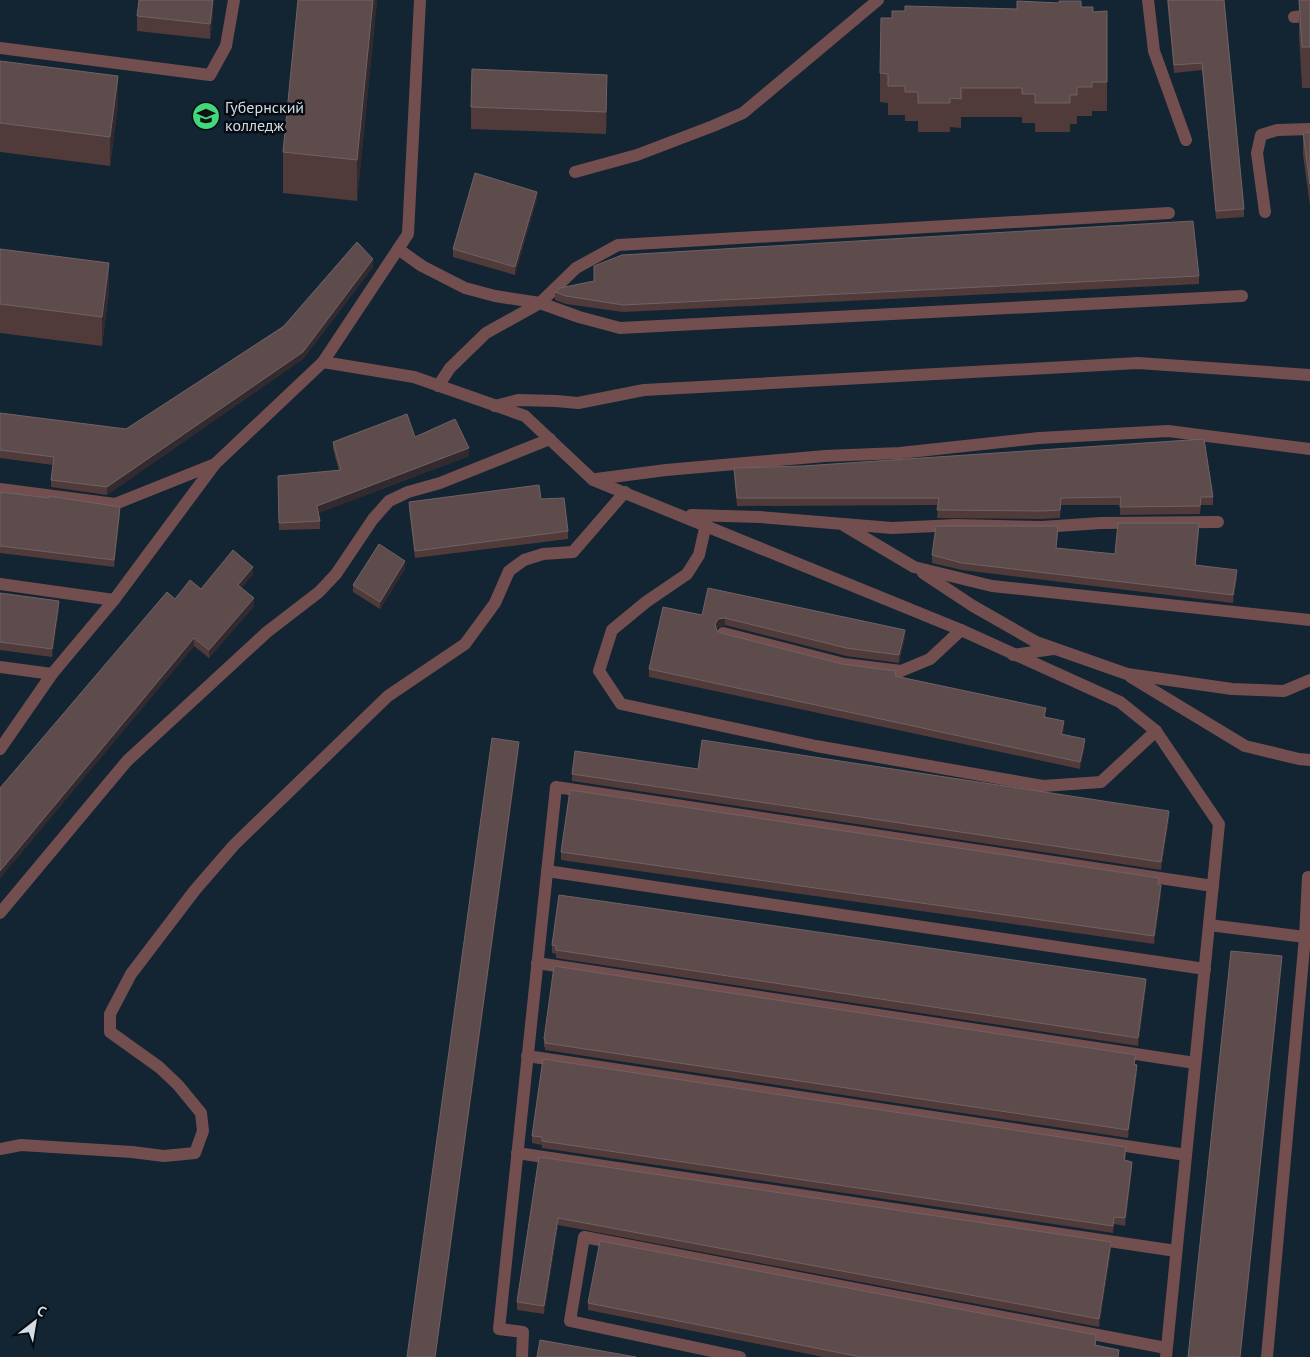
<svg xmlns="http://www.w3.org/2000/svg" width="1310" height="1357" viewBox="0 0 1310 1357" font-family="'PT Sans',sans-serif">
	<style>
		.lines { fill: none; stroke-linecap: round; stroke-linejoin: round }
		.service { stroke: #734e4f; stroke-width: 12 }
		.wall { fill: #503a3a }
		.shaded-wall { fill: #322a2f }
		.building { fill: #5e4c4c; stroke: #706264 }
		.labels { text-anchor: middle; stroke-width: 5; stroke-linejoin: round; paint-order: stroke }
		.poi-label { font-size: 16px; fill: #d1dce5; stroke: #060c12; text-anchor: start }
	</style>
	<rect width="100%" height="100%" fill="#132432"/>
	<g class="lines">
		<g class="service">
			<polyline points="420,0 408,234 323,362 414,377 525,416 593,480 961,630 1120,702 1156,731 1219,824 1166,1357"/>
			<polyline points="1148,0 1154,51 1186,140"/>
			<polyline points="1294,17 1310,16"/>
			<polyline points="0,48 210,75 226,46 234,0"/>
			<polyline points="575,172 637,155 713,126 743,113 878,0"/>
			<polyline points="1265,212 1257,153 1261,135 1277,130 1310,129"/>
			<polyline points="398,249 422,266 465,288 495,296 540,303 579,317 620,328 1242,296"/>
			<polyline points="438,386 450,368 486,333 540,303 576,268 618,245 1169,213"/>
			<polyline points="495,406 518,400 556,401 578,403 644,390 1138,363 1310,375"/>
			<polyline points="596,479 666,470 825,456 900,453 1039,438 1168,431 1310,449"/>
			<polyline points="0,489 115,504 215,464"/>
			<polyline points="691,515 760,517 892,528 956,525 1042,527 1101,523 1218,522"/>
			<polyline points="706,524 699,555 687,574 646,602 612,630 599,671 621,704 816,746 1043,786 1101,782 1156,731"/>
			<polyline points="845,526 914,567 992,586 1310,620"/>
			<polyline points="923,573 973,606 1036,642 1127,674 1232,689 1284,691 1310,680"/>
			<polyline points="0,584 114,600"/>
			<polyline points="723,633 844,664 901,671 930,659 961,630"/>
			<polyline points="1013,655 1053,649"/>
			<polyline points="0,667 52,674"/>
			<polyline points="1131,677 1245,746 1299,759 1310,760"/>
			<polyline points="0,749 52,674 114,600 215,464 323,362"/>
			<polyline points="547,871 1205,969"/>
			<polyline points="0,913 127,761 267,632 319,592 336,574 373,519 389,501 408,492 440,483 550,439"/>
			<polyline points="1209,925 1305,937"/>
			<polyline points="537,963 1195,1063"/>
			<polyline points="527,1056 1186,1155"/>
			<polyline points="0,1149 21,1145 132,1152 164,1156 195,1153 203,1131 201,1113 178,1085 159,1067 110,1032 110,1014 131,974 195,890 234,845 388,696 465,644 495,603 509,571 524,560 543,554 573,552 625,492"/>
			<polyline points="517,1153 1176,1251"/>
			<polyline points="522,1357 523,1332 499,1329 556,787 1213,886"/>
			<polyline points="740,1357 570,1321 584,1237 1166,1348"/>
			<polyline points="1267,1357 1305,937 1308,877 1310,879"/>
		</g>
	</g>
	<g class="wall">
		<polygon points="298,0 377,0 357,201 283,193 283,152"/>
		<polygon points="1167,0 1224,0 1244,209 1244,217 1216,219 1202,70 1174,73"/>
		<polygon points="1299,0 1310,0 1310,88 1302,88 1299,36"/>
		<polygon points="1081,7 1093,12 1107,11 1107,111 1092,111 1092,116 1077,116 1077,124 1070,124 1070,132 1035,132 1035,123 1022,123 1022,117 961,117 961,128 950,127 950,132 918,132 918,121 905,121 905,115 888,115 888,103 880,102 880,73 892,18 905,11 1017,9"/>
		<polygon points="213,15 210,39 137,31 137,16"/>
		<polygon points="0,61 118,105 110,166 0,152"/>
		<polygon points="607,97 606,134 471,129 471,107"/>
		<polygon points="1310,132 1310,206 1303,155 1303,133"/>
		<polygon points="537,199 515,275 453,257 453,249"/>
		<polygon points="0,249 109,292 102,346 0,333"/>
		<polygon points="373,267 303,359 107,495 51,487 51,480 53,465 0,458 0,413 126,429"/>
		<polygon points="1199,276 1199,284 623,312 566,304 555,300 555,292"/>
		<polygon points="333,442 469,456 318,513 320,521 320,529 279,530 278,476 339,471 333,449"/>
		<polygon points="734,468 1213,497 1213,505 1201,505 1200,514 1120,515 1120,505 1061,505 1060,518 1042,519 937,518 938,505 737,506 734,476"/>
		<polygon points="0,492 120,514 114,567 0,553"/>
		<polygon points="541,499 568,531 568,539 415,558 409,509 409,502"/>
		<polygon points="1199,530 1196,565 1237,577 1233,603 962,570 932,563 932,555 1058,534 1056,548 1115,554"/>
		<polygon points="405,569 380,609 353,592 353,585"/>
		<polygon points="253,575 241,588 254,606 209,658 194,646 0,878 0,788 175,599 201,589"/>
		<polygon points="0,593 59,609 52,657 0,650"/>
		<polygon points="702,615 905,638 899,663 846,656 725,625 718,627 716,629 717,631 721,633 842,664 896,676 1046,716 1046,717 1064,729 1063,734 1085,747 1080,769 649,677 649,669"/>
		<polygon points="698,769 1169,819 1161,870 572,781 572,774"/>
		<polygon points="561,852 1159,885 1161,893 1154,944 561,860"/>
		<polygon points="552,945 1146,987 1138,1046 556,958 556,954 552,953"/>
		<polygon points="544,1039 1135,1064 1137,1072 1128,1138 545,1050 545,1047 544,1047"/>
		<polygon points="532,1136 1126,1154 1125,1161 1132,1169 1125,1226 1114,1224 1113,1233 542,1148 542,1145 532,1143"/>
		<polygon points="539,1157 1111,1249 1099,1327 558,1225 544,1314 517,1310 517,1302"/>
		<polygon points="588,1303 1096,1343 1096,1345 1119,1357 823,1357 588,1310"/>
	</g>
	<g class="shaded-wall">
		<polygon points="213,0 213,15 210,39 210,24"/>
		<polygon points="373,0 377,0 357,201 357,160"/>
		<polygon points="607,75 607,97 606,134 606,112"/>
		<polygon points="118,76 118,105 110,166 110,137"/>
		<polygon points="537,192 537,199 515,275 515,267"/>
		<polygon points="373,259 373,267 303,359 107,495 107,487"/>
		<polygon points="109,263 109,292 102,346 102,317"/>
		<polygon points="469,448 469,456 317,514 317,506"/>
		<polygon points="120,507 120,514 114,567 114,560"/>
		<polygon points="1199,523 1199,530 1195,573 1195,565"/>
		<polygon points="405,561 405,569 380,609 380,602"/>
		<polygon points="253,567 253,575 238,592 238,585"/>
		<polygon points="1237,570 1237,577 1233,603 1233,595"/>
		<polygon points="254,598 254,606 209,658 209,650"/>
		<polygon points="59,601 59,609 52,657 52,649"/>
		<polygon points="725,618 725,625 718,627 715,631 715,624 718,619"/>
		<polygon points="905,630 905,638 899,663 899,655"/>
		<polygon points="194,638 194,646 0,878 0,871"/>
		<polygon points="1064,721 1064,729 1061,742 1061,734"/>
		<polygon points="1085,739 1085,747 1080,769 1080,762"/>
		<polygon points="519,742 519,750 436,1357 435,1357"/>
		<polygon points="1169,811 1169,819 1161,870 1161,862"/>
		<polygon points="1161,885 1161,893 1154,944 1154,936"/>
		<polygon points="1282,956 1282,964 1241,1357 1240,1357"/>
		<polygon points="1146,979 1146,987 1138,1046 1138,1038"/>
		<polygon points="1137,1065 1137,1072 1128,1138 1128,1130"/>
		<polygon points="1132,1162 1132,1169 1125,1226 1125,1218"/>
		<polygon points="558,1218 558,1225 544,1314 544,1306"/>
		<polygon points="1111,1242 1111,1249 1099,1327 1099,1319"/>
	</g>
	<g class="building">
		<polygon points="139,0 213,0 210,24 137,16"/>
		<polygon points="298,0 373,0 357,160 283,152"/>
		<polygon points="1168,0 1224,0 1244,209 1216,211 1202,63 1174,65"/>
		<polygon points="1299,0 1310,0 1310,47 1302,47"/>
		<polygon points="1017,1 1059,3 1059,1 1081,1 1081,7 1093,7 1093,12 1107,11 1107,82 1092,82 1092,87 1077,87 1077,95 1070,95 1070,103 1035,103 1035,94 1022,94 1022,88 961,88 961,99 950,98 950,103 918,103 918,92 905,92 905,86 888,86 888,74 880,73 881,18 892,18 892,11 905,11 905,6 1017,9"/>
		<polygon points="0,61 118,76 110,137 0,123"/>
		<polygon points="472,69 607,75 606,112 471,107"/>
		<polygon points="1310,132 1310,184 1303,133"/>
		<polygon points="475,173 537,192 515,267 453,249"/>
		<polygon points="1193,221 1199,276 623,305 566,296 555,292 560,288 594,281 594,266 622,255"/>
		<polygon points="357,242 373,259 303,352 107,487 51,480 54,457 0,450 0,413 126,429 283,327"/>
		<polygon points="0,249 109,263 102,317 0,304"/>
		<polygon points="407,414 415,437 455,419 469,448 317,506 320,521 279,523 278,476 341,470 333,442"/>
		<polygon points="1204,439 1213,497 1201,497 1200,506 1120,507 1121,497 1061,498 1060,510 1042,511 937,510 939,498 737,498 734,468 803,466"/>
		<polygon points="539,485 541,499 564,498 568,531 415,551 409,502"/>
		<polygon points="0,492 49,498 49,496 120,507 114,560 0,546"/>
		<polygon points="1118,523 1199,523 1195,565 1237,570 1233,595 962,563 932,555 936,526 1058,526 1056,548 1115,554"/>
		<polygon points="379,544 405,561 380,602 353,585"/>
		<polygon points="233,550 253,567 238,585 254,598 209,650 194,638 0,871 0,788 167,592 175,599 190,580 201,589"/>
		<polygon points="708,588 905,630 899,655 846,648 725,618 718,619 715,624 717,631 721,633 842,664 896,671 895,676 1046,708 1044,717 1064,721 1061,734 1085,739 1080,762 649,669 663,607 702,615"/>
		<polygon points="0,593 59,601 52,649 0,642"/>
		<polygon points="492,738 519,742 435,1357 407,1357"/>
		<polygon points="702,740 1169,811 1161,862 572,774 575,751 698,769"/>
		<polygon points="570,790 1159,878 1158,884 1161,885 1154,936 561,852"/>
		<polygon points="559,895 1146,979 1138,1038 556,950 556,946 552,945"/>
		<polygon points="1231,951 1282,956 1240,1357 1188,1357"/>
		<polygon points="554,966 1136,1055 1134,1064 1137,1065 1128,1130 545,1043 545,1039 544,1039"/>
		<polygon points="543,1059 1126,1147 1124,1160 1132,1162 1125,1218 1114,1217 1113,1226 542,1141 542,1137 532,1136"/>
		<polygon points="539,1157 1111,1242 1099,1319 558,1218 544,1306 517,1302"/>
		<polygon points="600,1241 1096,1335 1095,1345 1119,1350 1118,1357 861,1357 588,1303"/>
		<polygon points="540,1340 636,1357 537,1357"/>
	</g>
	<defs>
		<g id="university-disc" transform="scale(1.4375)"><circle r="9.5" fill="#42d77b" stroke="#060c12"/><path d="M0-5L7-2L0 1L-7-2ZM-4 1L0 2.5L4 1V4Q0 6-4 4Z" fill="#111"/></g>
	</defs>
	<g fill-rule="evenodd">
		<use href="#university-disc" x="206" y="116"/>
	</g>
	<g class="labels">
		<g class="poi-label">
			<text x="225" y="113">Губернский<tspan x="225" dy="18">колледж</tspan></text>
		</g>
	</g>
	<g transform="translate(35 1322) rotate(31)" stroke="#060c12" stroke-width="4" paint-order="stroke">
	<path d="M0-4L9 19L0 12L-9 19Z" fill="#d1dce5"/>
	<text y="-8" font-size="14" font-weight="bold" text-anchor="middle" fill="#d1dce5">С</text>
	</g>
</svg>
